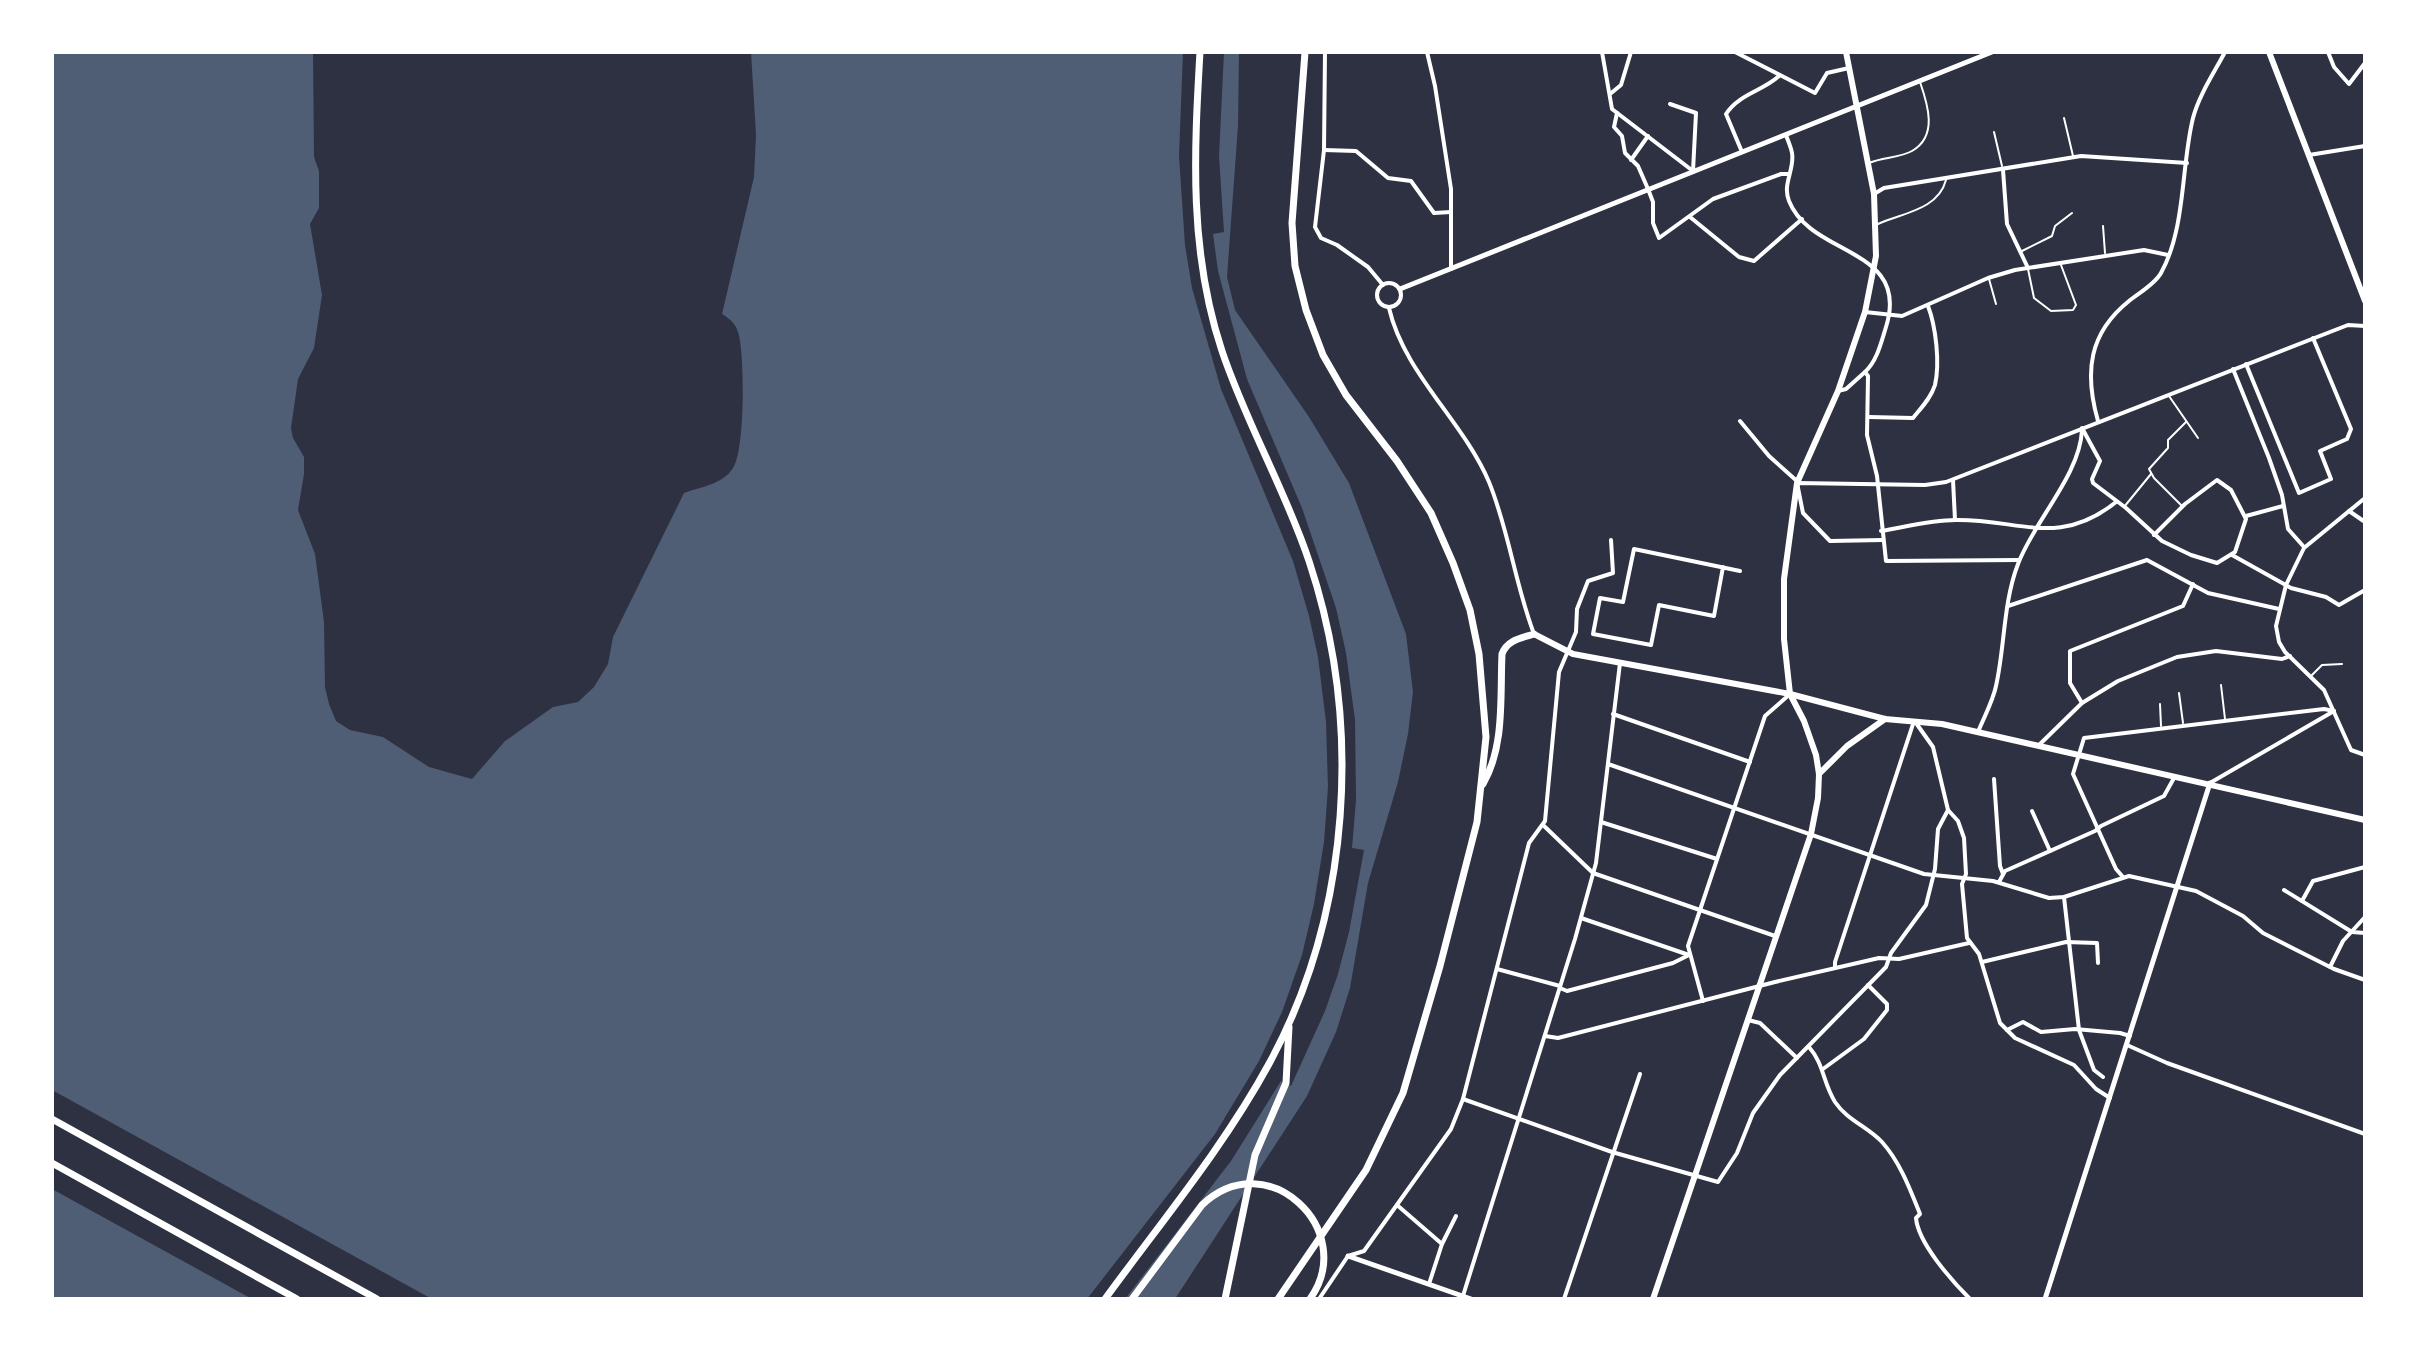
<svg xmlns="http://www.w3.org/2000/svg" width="2417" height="1351" viewBox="0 0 2417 1351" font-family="Quicksand,sans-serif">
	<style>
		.water { fill: #4f5d75 }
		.pier { fill: #2d3142 }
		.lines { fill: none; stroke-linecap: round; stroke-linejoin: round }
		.service { stroke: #fff; stroke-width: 2 }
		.minor { stroke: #fff; stroke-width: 4 }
		.tertiary { stroke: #fff; stroke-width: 5 }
		.secondary { stroke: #fff; stroke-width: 6 }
		.primary { stroke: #fff; stroke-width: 7 }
		.trunk { stroke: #fff; stroke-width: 7 }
	</style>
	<rect width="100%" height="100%" fill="#2d3142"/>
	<path class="water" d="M 52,52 L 313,52 L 314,157 L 319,171 L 319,208 L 310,224 L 322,295 L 314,348 L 298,379 L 291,428 L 293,438 L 304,457 L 304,474 L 298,510 L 315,554 L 324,622 L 325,687 L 329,704 L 336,721 L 350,730 L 383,737 L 429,767 L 472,779 L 505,741 L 553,707 L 578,702 L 594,687 L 608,664 L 613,637 L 684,493 C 701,487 723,484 733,468 C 745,451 745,353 738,332 C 735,323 730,319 722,314 L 754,177 L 756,135 L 751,52 L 1239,52 L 1238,126 L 1227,277 L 1235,310 L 1309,417 L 1349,483 L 1406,634 L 1413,692 L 1408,734 L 1398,782 L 1368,883 L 1350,988 L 1336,1032 L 1307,1096 L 1175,1299 L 52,1299 Z"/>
	<g class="pier">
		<polygon points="1183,52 1224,52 1219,156 1224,232 1213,234 1218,271 1247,379 1302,508 1336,608 1346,653 1355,720 1356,800 1352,848 1364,850 1349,932 1338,974 1325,1011 1291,1086 1281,1081 1231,1161 1125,1299 1087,1299 1215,1134 1259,1061 1282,1012 1302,955 1314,904 1324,842 1328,787 1326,722 1318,657 1309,616 1293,561 1221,389 1192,288 1185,245 1179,156"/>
		<polygon points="52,1090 432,1299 252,1299 52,1189"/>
	</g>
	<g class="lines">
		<g class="service">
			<polyline points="2064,118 2073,156"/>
			<polyline points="1994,132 2002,166"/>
			<path d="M 1869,163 C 1882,157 1900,158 1912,151 C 1938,136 1928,105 1920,82"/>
			<path d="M 1878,224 C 1902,213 1938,210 1946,180"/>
			<polyline points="2103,226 2105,253"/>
			<polyline points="2020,252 2052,236 2055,226 2072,213"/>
			<polyline points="2028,269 2034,298 2051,311 2073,310 2076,305 2061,265"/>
			<polyline points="1989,279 1996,304"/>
			<polyline points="2169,396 2198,438"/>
			<polyline points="2182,506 2154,478 2149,469 2168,448 2168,440 2186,422"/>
			<polyline points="2124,507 2151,474"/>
			<polyline points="2312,675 2322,665 2342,664"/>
			<polyline points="2221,685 2225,719"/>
			<polyline points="2179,693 2183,723"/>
			<polyline points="2160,704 2161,726"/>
		</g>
		<g class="minor">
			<polyline points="1325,52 1324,150 1315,227 1321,238 1337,245 1368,267 1383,285"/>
			<polyline points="1427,52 1435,86 1451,189 1451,269"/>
			<polyline points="1602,52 1612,109 1693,171"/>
			<polyline points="1735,52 1815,93 1827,73 1849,68"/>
			<polyline points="2328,52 2334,67 2349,84 2365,63"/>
			<polyline points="1610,94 1621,85 1631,52"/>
			<polyline points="1670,104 1696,113 1693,171"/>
			<polyline points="1617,113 1614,127 1622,136 1625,153 1638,166 1648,189 1653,202 1653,223 1659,238 1713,199 1781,174 1788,174"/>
			<path d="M 1786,135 C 1788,141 1791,147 1792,153 C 1795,169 1782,184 1789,201 C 1811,257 1911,247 1886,327 C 1881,343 1877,361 1865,372 L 1868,376 L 1867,435 L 1877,476 L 1886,561 L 2019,560"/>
			<polyline points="1324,150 1356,151 1388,178 1411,181 1434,213 1451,212"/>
			<path d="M 1742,152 L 1726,114 C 1739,94 1763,91 1779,76"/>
			<polyline points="2309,155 2365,146"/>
			<polyline points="1631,160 1648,136"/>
			<polyline points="2003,170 2007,224 2028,268"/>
			<polyline points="1874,194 1884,188 2081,156 2187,163"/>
			<polyline points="1690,217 1739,257 1754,261 1802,219"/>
			<circle cx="1389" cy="295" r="12"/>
			<path d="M 1389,308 C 1404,373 1463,421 1489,482 C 1509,531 1515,584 1534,634"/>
			<polyline points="1865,312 1902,316 1988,278 2015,270 2144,250 2168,255"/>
			<polyline points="2246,364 2299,493 2331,479 2320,451 2347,439 2351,429 2313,338"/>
			<polyline points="2233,369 2269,458 2282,495 2288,529 2304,547"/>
			<polyline points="1838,391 1846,389 1865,372"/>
			<path d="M 1869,417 L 1913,418 C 1921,408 1931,398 1935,385 C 1940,363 1936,327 1928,306"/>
			<polyline points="1740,421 1769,456 1798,482"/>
			<path d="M 2098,421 C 2084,372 2089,333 2129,301 C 2139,293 2155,284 2161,273 C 2186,228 2181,166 2193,118 C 2199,95 2214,73 2225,52"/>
			<polyline points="2082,428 2100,461 2092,479 2093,483 2126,508 2162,541 2191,555 2217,563 2235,552 2246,519 2231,490 2217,480 2185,504 2154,535"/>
			<polyline points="1953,480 1955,520"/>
			<polyline points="2365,498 2304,548 2286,585 2276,626 2279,642 2285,652 2324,690 2351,750 2365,755"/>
			<polyline points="2349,511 2365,522"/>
			<polyline points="2246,516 2283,506"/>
			<path d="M 1881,531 C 1905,527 1931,520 1956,520 C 2019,519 2059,548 2116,502"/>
			<polyline points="1883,540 1830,541 1803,513 1797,483 1925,485 1946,482 2348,325 2365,326"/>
			<polyline points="2232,555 2291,588 2326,597 2339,605 2365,590"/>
			<polyline points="1723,567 1714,616 1659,605 1651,645 1593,634 1600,598 1623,602 1634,549 1740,571"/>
			<polyline points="2008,606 2147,560 2208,593 2279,609"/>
			<polyline points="2082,703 2070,683 2070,651 2183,606 2193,584"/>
			<polyline points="1613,714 1750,762"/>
			<polyline points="1916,723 1933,747 1948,810 1958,821 1964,838 1966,874 1962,884 1967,938 1979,954 2000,1023 2015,1038 2074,1065 2096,1089 2110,1098"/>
			<path d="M 1978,732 C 1984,717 1993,701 1996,686 C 2005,646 2003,603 2018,564 C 2034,521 2080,475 2082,430"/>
			<polyline points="2038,746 2082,703 2118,681 2177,657 2216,651 2282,659 2290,656"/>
			<polyline points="1608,764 1924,874 1993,881 2049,898 2064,897 2129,876 2196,891 2243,916 2263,933 2334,969 2365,980"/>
			<polyline points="1994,779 2000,866 2003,874"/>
			<polyline points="2210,783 2334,711"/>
			<polyline points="2032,811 2050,851"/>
			<polyline points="1601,822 1717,859"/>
			<polyline points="1543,825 1593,873 1775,936"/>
			<polyline points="2123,877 2116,869 2073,774 2084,738 2324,709 2334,711"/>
			<polyline points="1999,882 2005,871 2095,831 2101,826 2164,796 2174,778"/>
			<polyline points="2284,890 2352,932 2365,933"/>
			<polyline points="2064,897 2079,1030 2094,1070 2103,1077"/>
			<polyline points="2302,901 2313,881 2365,867"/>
			<polyline points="1581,918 1689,955"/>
			<polyline points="1982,962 2066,942 2097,943 2098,963"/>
			<polyline points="2330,967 2343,941 2365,917"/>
			<polyline points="1835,968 1835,962 1914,721"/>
			<polyline points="1497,969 1560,986"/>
			<polyline points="1560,988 1567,991 1673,963 1689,955"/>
			<polyline points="1703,1001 1688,946 1765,716 1790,694"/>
			<polyline points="1748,1020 1760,1023 1797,1058"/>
			<polyline points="2007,1030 2023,1022 2041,1032 2075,1029 2120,1033 2130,1036"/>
			<polyline points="1545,1036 1558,1038 1775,982 1879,958 1899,959 1969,943"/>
			<polyline points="2127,1045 2167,1063 2365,1134"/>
			<path d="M 1809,1047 C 1824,1064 1823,1083 1835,1102 C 1847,1120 1868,1127 1882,1142 C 1900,1162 1910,1189 1920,1214 L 1916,1218 C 1918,1243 1952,1281 1970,1299"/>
			<polyline points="1823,1069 1864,1039 1887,1010 1887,1004 1868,985"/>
			<polyline points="1463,1099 1612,1152 1718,1182 1737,1153 1753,1113 1780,1075 1886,967 1891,953 1926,905 1935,869 1938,829 1948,810"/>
			<polyline points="1397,1205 1442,1244"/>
			<polyline points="1429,1284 1442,1244 1456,1216"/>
			<polyline points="1319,1299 1348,1256 1364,1251 1451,1129 1463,1099 1529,843 1545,821 1559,672 1576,632 1577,609 1588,581 1613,573 1611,540"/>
			<polyline points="1462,1299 1575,939 1596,863 1620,663"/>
			<polyline points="1564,1299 1640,1074"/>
		</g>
		<g class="tertiary">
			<polyline points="1400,289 1992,52"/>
			<polyline points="1348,1256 1471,1299"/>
			<polyline points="2045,1299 2210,783"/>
		</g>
		<g class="secondary">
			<polyline points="2269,52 2365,301"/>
			<polyline points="1534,634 1573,654 1790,694 1885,719 1942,724 2365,820"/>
			<polyline points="1819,774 1847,746 1885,719"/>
			<polyline points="1653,1299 1811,834 1818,798 1819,774 1816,755 1804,721 1790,694 1784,639 1784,579 1797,483 1838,391 1865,312 1876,256 1874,194 1846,52"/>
		</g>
		<g class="primary">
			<polyline points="52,1119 377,1299"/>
			<polyline points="52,1163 297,1299"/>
		</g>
		<g class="trunk">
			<path d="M 1483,784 C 1505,746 1500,697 1502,654 C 1507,640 1521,638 1534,634"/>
			<path d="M 1105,1299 C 1161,1222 1224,1147 1270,1062 C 1351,912 1363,723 1309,561 C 1285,489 1246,423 1222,351 C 1189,252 1194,154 1200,52"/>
			<path d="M 1132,1299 L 1202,1205 C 1267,1143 1359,1230 1310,1299"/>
			<polyline points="1225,1299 1255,1155 1286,1083 1289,1027"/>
			<polyline points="1278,1299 1366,1170 1403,1093 1440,966 1477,822 1486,737 1479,654 1470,610 1453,563 1431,513 1397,461 1346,395 1323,355 1306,310 1295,266 1292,223 1305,52"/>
		</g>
	</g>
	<rect width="2417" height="1351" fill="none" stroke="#ffffff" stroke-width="108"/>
</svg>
